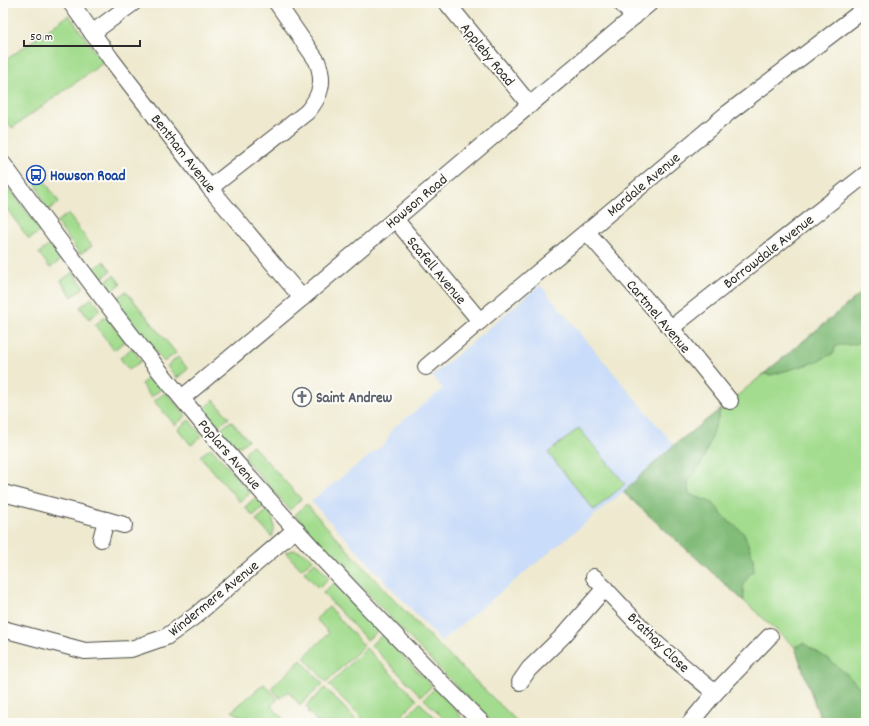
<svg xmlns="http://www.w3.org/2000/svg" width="869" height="726" viewBox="0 0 869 726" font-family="Dekko,sans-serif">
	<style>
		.built { fill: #c9dcf9 }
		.green { fill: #a3dc8e; stroke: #67845c }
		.forest { fill: #82bc79; stroke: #567452 }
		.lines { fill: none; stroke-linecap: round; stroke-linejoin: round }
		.minor-casing { stroke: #484844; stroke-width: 18 }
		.minor { stroke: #fff; stroke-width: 16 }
		.labels { text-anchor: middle; stroke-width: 4; stroke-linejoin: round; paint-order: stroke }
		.street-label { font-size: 15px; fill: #2b2b2b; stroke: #fdfcf7 }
		.transit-label { font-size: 15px; font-weight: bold; fill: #164399; stroke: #fdfcf7; text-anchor: start }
		.worship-label { font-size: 15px; font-weight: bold; fill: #5b616d; stroke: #fdfcf7; text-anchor: start }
	</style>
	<rect width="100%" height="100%" fill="#fdfcf7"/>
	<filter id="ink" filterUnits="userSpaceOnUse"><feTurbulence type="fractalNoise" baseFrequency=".025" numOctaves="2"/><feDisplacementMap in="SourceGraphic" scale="8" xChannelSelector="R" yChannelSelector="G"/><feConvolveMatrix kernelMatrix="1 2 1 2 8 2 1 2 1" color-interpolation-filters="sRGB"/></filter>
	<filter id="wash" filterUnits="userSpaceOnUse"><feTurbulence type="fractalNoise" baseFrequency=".012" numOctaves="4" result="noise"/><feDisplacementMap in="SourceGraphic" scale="16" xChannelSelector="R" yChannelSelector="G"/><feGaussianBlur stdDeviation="0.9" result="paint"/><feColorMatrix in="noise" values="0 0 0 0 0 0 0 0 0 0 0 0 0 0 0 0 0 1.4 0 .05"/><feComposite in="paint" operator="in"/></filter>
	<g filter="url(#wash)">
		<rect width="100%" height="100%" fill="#eee9cf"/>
		<polygon class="built" points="540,285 674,445 623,492 441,641 311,501 386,443 392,429 443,389 432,376"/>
		<g class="green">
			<polygon points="69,15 103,63 12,128 3,115 3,62"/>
			<path d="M 43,179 L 59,202 L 47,211 C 41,203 41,192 36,184 Z"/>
			<polygon points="11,190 41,231 29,239 3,204 3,195"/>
			<polygon points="68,214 92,246 80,254 56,222"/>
			<polygon points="51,244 62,259 50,268 39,253"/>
			<polygon points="104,261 111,271 99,280 92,270"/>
			<polygon points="73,272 84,287 72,297 61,281"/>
			<polygon points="114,275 121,284 109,293 102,284"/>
			<polygon points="866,289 866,723 823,723 815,704 795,647 623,492 674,445 731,401"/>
			<polygon points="126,291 176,353 164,362 115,300"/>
			<polygon points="92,298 101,310 89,319 80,307"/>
			<polygon points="106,316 125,341 114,350 95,325"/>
			<polygon points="132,348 141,361 129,370 120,358"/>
			<polygon points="178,357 188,369 177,378 167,366"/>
			<polygon points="152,375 163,388 151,397 141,384"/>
			<polygon points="166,392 186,416 175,425 154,401"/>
			<polygon points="214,400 229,418 217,427 202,409"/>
			<polygon points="189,420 202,436 191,445 178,429"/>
			<polygon points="231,421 248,440 241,446 233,445 220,430"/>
			<polygon points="579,428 625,484 594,510 548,453"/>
			<polygon points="252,445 301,499 290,510 245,459 246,451"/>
			<polygon points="211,448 250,493 240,502 200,456"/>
			<polygon points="256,497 264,506 253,516 245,507"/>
			<path d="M 306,504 L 390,596 L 438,645 L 519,723 L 493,723 C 425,655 359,586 295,515 Z"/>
			<path d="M 268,510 C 274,519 276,527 272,537 L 256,520 Z"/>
			<path d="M 294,550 C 302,552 308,554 313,560 L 301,569 L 285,552 Z"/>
			<polygon points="315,562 329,578 318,588 304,572"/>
			<polygon points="334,583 378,631 367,640 323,593"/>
			<polygon points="329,607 364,646 326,682 304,657 329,633 316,619"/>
			<polygon points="382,635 432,686 421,696 371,645"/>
			<polygon points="366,648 417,700 394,723 367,723 329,685"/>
			<polygon points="301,660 323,684 300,705 288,691 280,698 271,688"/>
			<polygon points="264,684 278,699 271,706 288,723 252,723 232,711"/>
			<polygon points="325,688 359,723 315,723 317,721 308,712 309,710 306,706"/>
			<polygon points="435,688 452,705 465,723 448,723 424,699"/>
			<polygon points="420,703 441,723 400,723"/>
		</g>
		<g class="forest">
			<polygon points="866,289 866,341 850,345 839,345 835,347 834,353 816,362 771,375 764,374"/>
			<path d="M 721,409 L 708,447 L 701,464 L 688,482 L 689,494 L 713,503 L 724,517 L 744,533 L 753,558 L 754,570 C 742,583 743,584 744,601 L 623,492 L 674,445 Z"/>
			<polygon points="803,643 828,659 848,675 861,689 866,704 866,723 823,723 815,704 795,647"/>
		</g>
	</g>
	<g filter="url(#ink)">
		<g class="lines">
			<g class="minor-casing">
				<g id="minor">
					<polyline points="71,3 111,59 210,188 302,298"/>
					<polyline points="447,3 530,105"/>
					<polyline points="621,3 634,17"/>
					<polyline points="92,33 133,3"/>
					<path d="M 3,164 C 61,244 120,323 183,400 C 276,513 378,620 482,723"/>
					<path d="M 210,188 L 307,112 C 321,96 325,81 317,61 L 277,3"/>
					<polyline points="395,219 480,321"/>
					<polyline points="587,232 671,328 730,401"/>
					<polyline points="671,328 866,174"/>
					<polyline points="426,367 480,321 728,113 866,8"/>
					<polyline points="182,398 302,298 650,3"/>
					<polyline points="3,493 106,520"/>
					<polyline points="101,539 106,520 124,525"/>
					<polyline points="594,577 657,644 715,693"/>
					<polyline points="3,629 85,651 131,649 166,637 195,616 296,529"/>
					<polyline points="520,682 529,669 563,636 605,588"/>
					<polyline points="690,723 715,693 770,636"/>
				</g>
			</g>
			<use href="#minor" class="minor"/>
		</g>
	</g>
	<defs>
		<g id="bus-ring" transform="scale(1)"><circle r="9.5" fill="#fdfcf7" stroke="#1a4fb4" stroke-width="1.5"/><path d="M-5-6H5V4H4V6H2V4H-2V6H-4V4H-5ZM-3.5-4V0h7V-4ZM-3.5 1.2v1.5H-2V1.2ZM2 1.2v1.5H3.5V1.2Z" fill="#1a4fb4"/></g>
		<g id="church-ring" transform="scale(1)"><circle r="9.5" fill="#fdfcf7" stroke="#6b7280" stroke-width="1.5"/><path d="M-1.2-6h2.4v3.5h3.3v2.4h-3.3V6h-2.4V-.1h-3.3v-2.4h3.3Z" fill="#6b7280"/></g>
	</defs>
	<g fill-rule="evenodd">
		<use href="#bus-ring" x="36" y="175"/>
		<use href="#church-ring" x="302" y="397"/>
	</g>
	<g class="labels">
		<g class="street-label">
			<text transform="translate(488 54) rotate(51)" y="5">Appleby Road</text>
			<text transform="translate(184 153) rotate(52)" y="5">Bentham Avenue</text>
			<text transform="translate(643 184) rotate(-40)" y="5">Mardale Avenue</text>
			<text transform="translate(416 201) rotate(-40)" y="5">Howson Road</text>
			<text transform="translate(768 251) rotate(-38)" y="5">Borrowdale Avenue</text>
			<text transform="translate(437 270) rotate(50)" y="5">Scafell Avenue</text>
			<text transform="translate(659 316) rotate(50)" y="5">Cartmel Avenue</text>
			<text transform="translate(230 454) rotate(49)" y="5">Poplars Avenue</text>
			<text transform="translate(213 598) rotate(-39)" y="5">Windermere Avenue</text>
			<text transform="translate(659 642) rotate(44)" y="5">Brathay Close</text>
		</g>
		<g class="transit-label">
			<text x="50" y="180">Howson Road</text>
		</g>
		<g class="worship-label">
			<text x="316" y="402">Saint Andrew</text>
		</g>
	</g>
	<rect width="869" height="726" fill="none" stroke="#fdfcf7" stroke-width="16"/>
	<path d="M24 40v6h116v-6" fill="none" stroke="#2b2b2b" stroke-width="2"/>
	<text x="30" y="40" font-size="12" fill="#2b2b2b" stroke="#fdfcf7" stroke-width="3" paint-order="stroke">50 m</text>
</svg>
